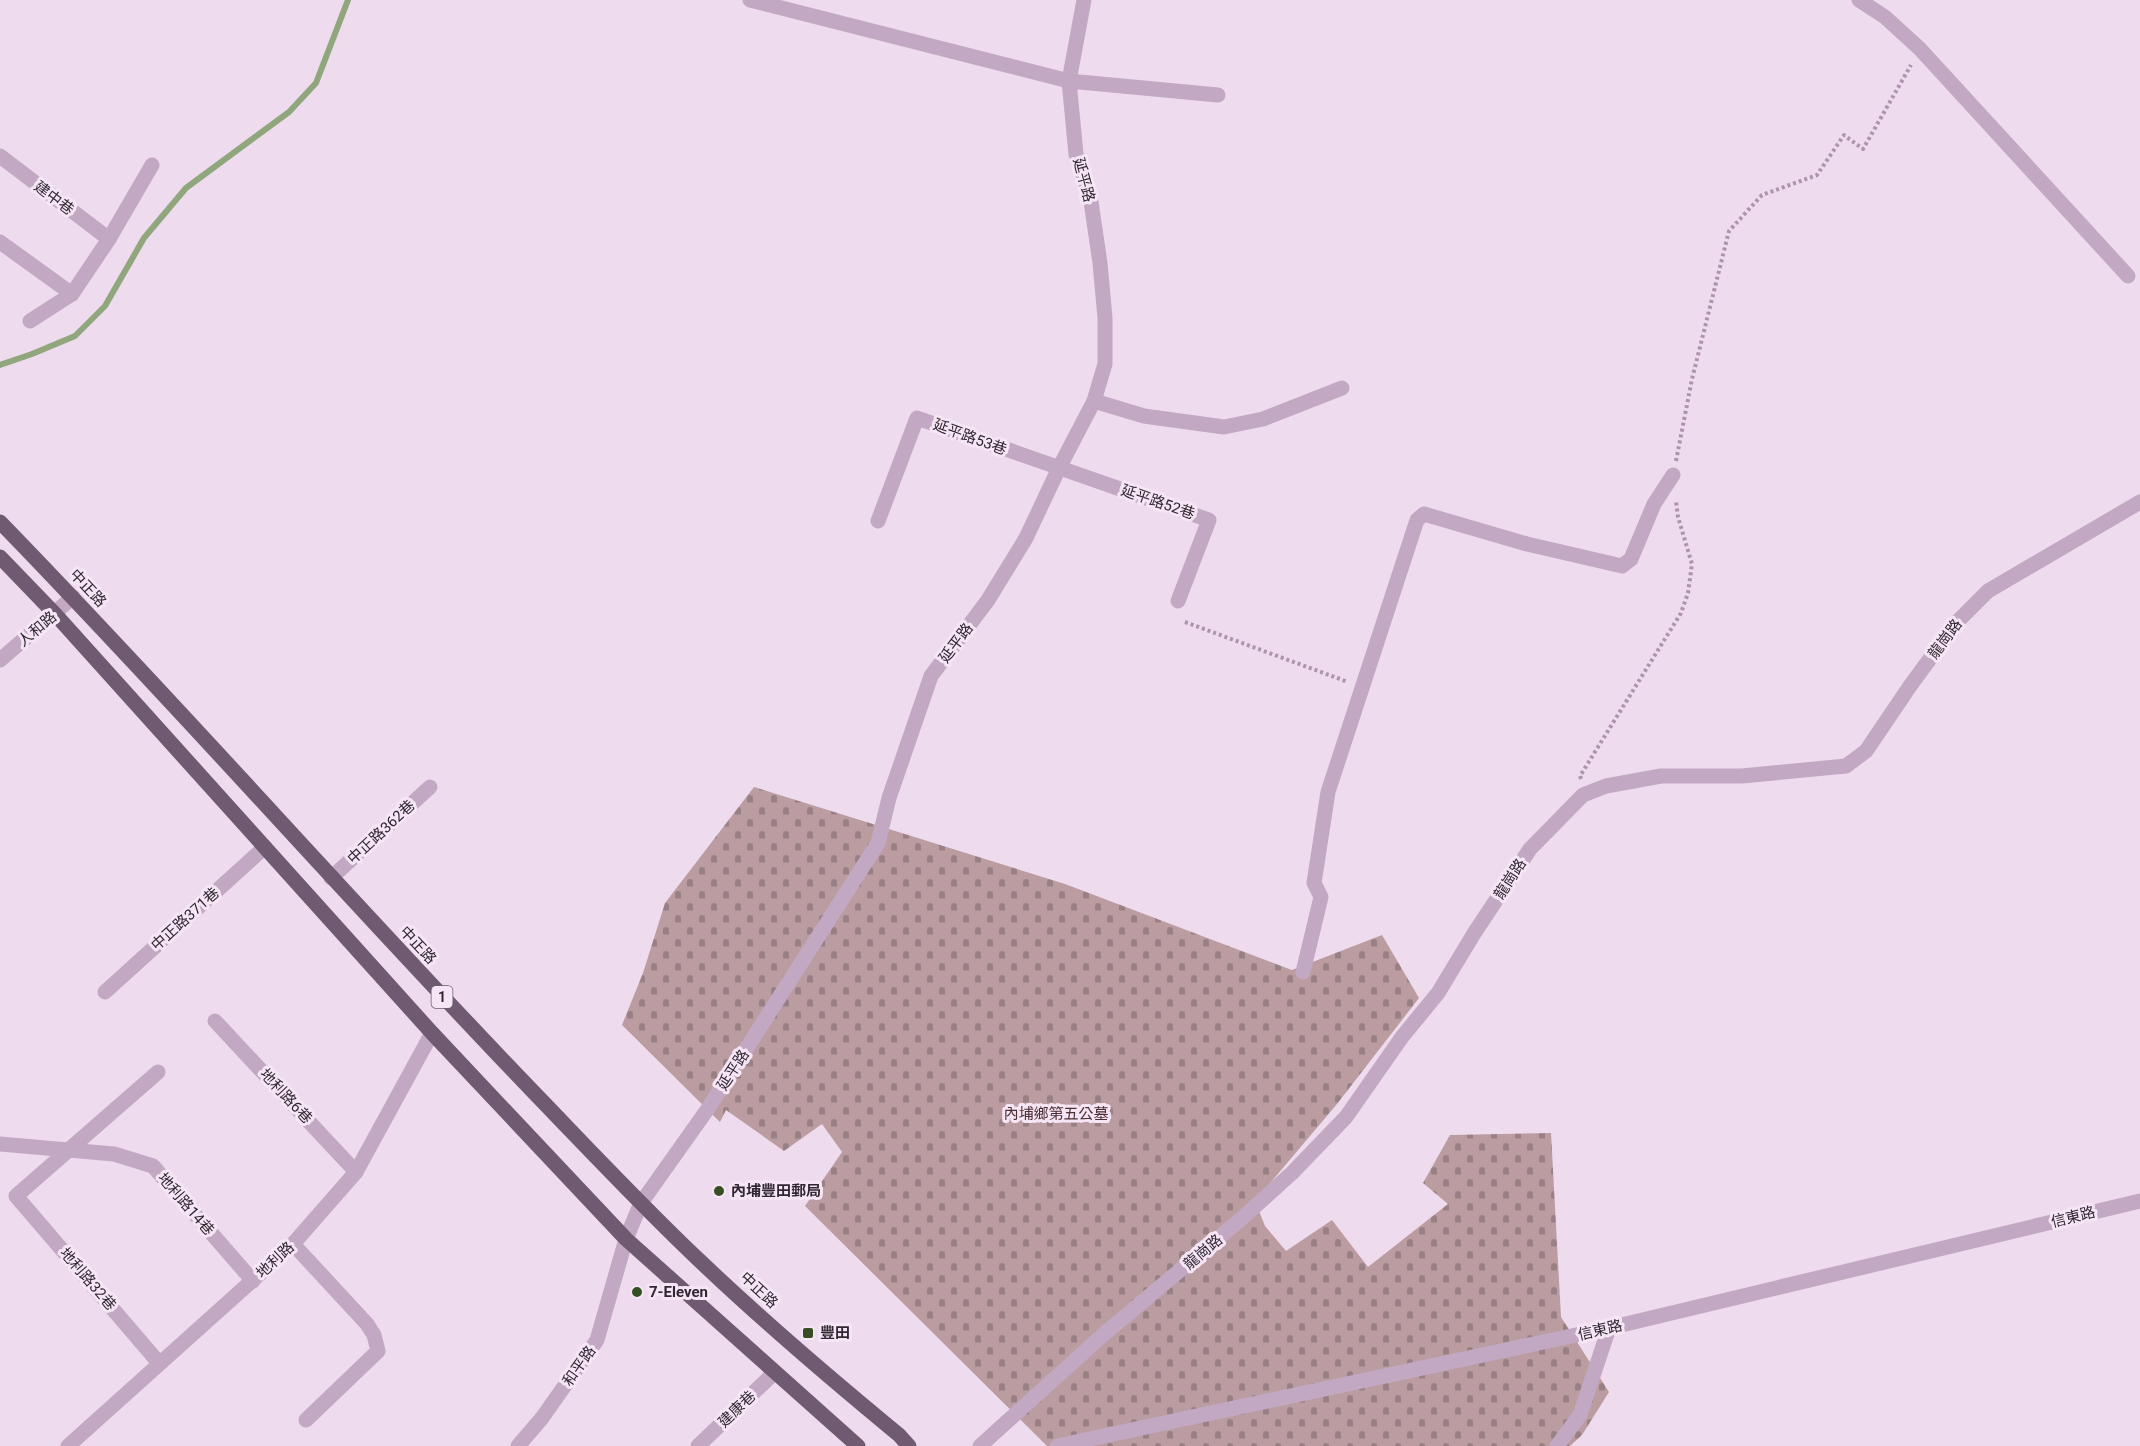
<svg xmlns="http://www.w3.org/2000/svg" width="2140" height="1446" viewBox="0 0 2140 1446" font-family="Roboto,'Noto Sans TC',sans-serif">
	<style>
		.cemetery { fill: url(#cemetery-stones) }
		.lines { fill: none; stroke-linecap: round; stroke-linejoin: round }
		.stream { stroke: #90a77e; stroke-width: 6 }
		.path { stroke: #ae93af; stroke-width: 4; stroke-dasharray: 3 3; stroke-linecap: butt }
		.minor { stroke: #c3a8c4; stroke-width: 15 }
		.major { stroke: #6f5a72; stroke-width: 15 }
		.poi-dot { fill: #354e23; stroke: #f6e6f5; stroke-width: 2 }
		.labels { text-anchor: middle; stroke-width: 6; stroke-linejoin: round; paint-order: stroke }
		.shield { fill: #f6e6f5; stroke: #6b606c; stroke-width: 1.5 }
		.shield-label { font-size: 14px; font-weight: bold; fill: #302732 }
		.street-label { font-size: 15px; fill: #302732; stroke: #f6e6f5 }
		.park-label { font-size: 15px; fill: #4d2e32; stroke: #f6e6f5 }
		.poi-label { font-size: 15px; font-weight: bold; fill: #302732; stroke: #f6e6f5; text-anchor: start }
	</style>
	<defs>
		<pattern id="cemetery-stones" width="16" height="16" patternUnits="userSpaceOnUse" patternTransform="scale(1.5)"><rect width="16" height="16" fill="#bb9da1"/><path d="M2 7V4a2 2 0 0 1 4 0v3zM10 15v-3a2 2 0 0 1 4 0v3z" fill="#988084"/></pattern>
	</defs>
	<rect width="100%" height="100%" fill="#eedbed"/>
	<polygon class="cemetery" points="754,787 1065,884 1292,970 1382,935 1419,998 1337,1104 1255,1201 1265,1226 1286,1251 1332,1220 1368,1267 1448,1204 1423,1183 1450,1135 1551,1133 1561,1317 1609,1392 1582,1435 1570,1446 1047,1446 805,1206 842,1152 822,1124 784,1151 726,1110 720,1122 622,1025 643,973 665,903"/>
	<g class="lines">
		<polyline class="stream" points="0,365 32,354 75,336 105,306 144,238 186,188 289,112 316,83 348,0"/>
		<g class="path">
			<polyline points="1676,461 1692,379 1729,231 1762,195 1817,175 1844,135 1863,149 1911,65"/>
			<polyline points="1185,622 1348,682"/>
			<polyline points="1581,779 1580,776 1681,613 1688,593 1692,564 1678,517 1676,501"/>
		</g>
		<g class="minor">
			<polyline points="750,0 1069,81 1218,95"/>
			<polyline points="1859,0 1885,17 1920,49 2128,276"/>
			<polyline points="0,156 109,239"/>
			<polyline points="0,242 72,294"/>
			<polyline points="30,321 72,294 109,239 152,165"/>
			<polyline points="1094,401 1144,416 1224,427 1263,419 1342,388"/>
			<polyline points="878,521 917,418 1209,520 1178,601"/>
			<polyline points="0,660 73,597"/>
			<polyline points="331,878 430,787"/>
			<polyline points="1303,972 1321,897 1314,883 1328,792 1417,520 1424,514 1527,544 1622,566 1631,559 1654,504 1673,475"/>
			<polyline points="105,992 265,847"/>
			<polyline points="215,1021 356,1172"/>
			<polyline points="158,1072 16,1196 159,1363"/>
			<polyline points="0,1144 114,1154 153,1166 253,1281"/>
			<polyline points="293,1244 367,1324 374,1335 378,1351 306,1420"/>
			<polyline points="68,1446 293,1244 356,1172 432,1033"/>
			<polyline points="518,1446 542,1418 597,1340 626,1239 641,1203 707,1110 878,843 889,798 931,676 988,600 1026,538 1059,468 1094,401 1105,364 1105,318 1100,263 1090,195 1076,154 1069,81 1084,0"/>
			<polyline points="698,1446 775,1372"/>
			<polyline points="980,1446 1104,1334 1241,1219 1292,1173 1346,1117 1402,1037 1438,993 1473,935 1530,849 1583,795 1606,786 1661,776 1742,776 1846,766 1866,751 1910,686 1957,622 1988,591 2140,502"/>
			<polyline points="1057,1446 1609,1328 2140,1201"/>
			<polyline points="1557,1446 1580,1415 1609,1328"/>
		</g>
		<g class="major">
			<path d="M 0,522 C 186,713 361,914 546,1105 C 597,1158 647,1211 700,1261 C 764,1322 831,1379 899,1435 L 909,1446"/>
			<polyline points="0,557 55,614 432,1033 626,1239 858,1446"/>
		</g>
	</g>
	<g class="poi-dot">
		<circle cx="719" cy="1191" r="6"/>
		<circle cx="637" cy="1292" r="6"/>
		<rect x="802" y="1327" width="12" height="12" rx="3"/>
	</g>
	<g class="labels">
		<rect class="shield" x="431.5" y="986" width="21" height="22" rx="4.5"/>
		<g class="shield-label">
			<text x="442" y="1002">1</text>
		</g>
		<g class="street-label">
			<text transform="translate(1084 180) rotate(75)" y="5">延平路</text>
			<text transform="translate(54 198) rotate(37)" y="5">建中巷</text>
			<text transform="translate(970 437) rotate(20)" y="5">延平路53巷</text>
			<text transform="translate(1158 502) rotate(19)" y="5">延平路52巷</text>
			<text transform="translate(88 588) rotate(47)" y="5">中正路</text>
			<text transform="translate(37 629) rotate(-40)" y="5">人和路</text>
			<text transform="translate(1945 639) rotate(-53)" y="5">龍崗路</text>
			<text transform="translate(956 643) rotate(-53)" y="5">延平路</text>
			<text transform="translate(381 832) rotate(-43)" y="5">中正路362巷</text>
			<text transform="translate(1510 879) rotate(-57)" y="5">龍崗路</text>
			<text transform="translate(185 919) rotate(-42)" y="5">中正路371巷</text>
			<text transform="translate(418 945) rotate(47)" y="5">中正路</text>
			<text transform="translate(733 1070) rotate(-57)" y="5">延平路</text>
			<text transform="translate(286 1096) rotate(47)" y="5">地利路6巷</text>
			<text transform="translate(186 1204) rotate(49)" y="5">地利路14巷</text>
			<text transform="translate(2073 1217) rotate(-14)" y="5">信東路</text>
			<text transform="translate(1203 1252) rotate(-40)" y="5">龍崗路</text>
			<text transform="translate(275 1260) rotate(-43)" y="5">地利路</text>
			<text transform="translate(88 1279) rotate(49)" y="5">地利路32巷</text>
			<text transform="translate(759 1290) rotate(43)" y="5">中正路</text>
			<text transform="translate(1600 1330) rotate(-13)" y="5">信東路</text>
			<text transform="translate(579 1366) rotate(-55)" y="5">和平路</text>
			<text transform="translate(737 1409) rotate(-44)" y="5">建康巷</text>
		</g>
		<g class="park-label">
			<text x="1056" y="1119">內埔鄉第五公墓</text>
		</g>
		<g class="poi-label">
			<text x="731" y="1196">內埔豐田郵局</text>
			<text x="649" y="1297">7-Eleven</text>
			<text x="820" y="1338">豐田</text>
		</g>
	</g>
</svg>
